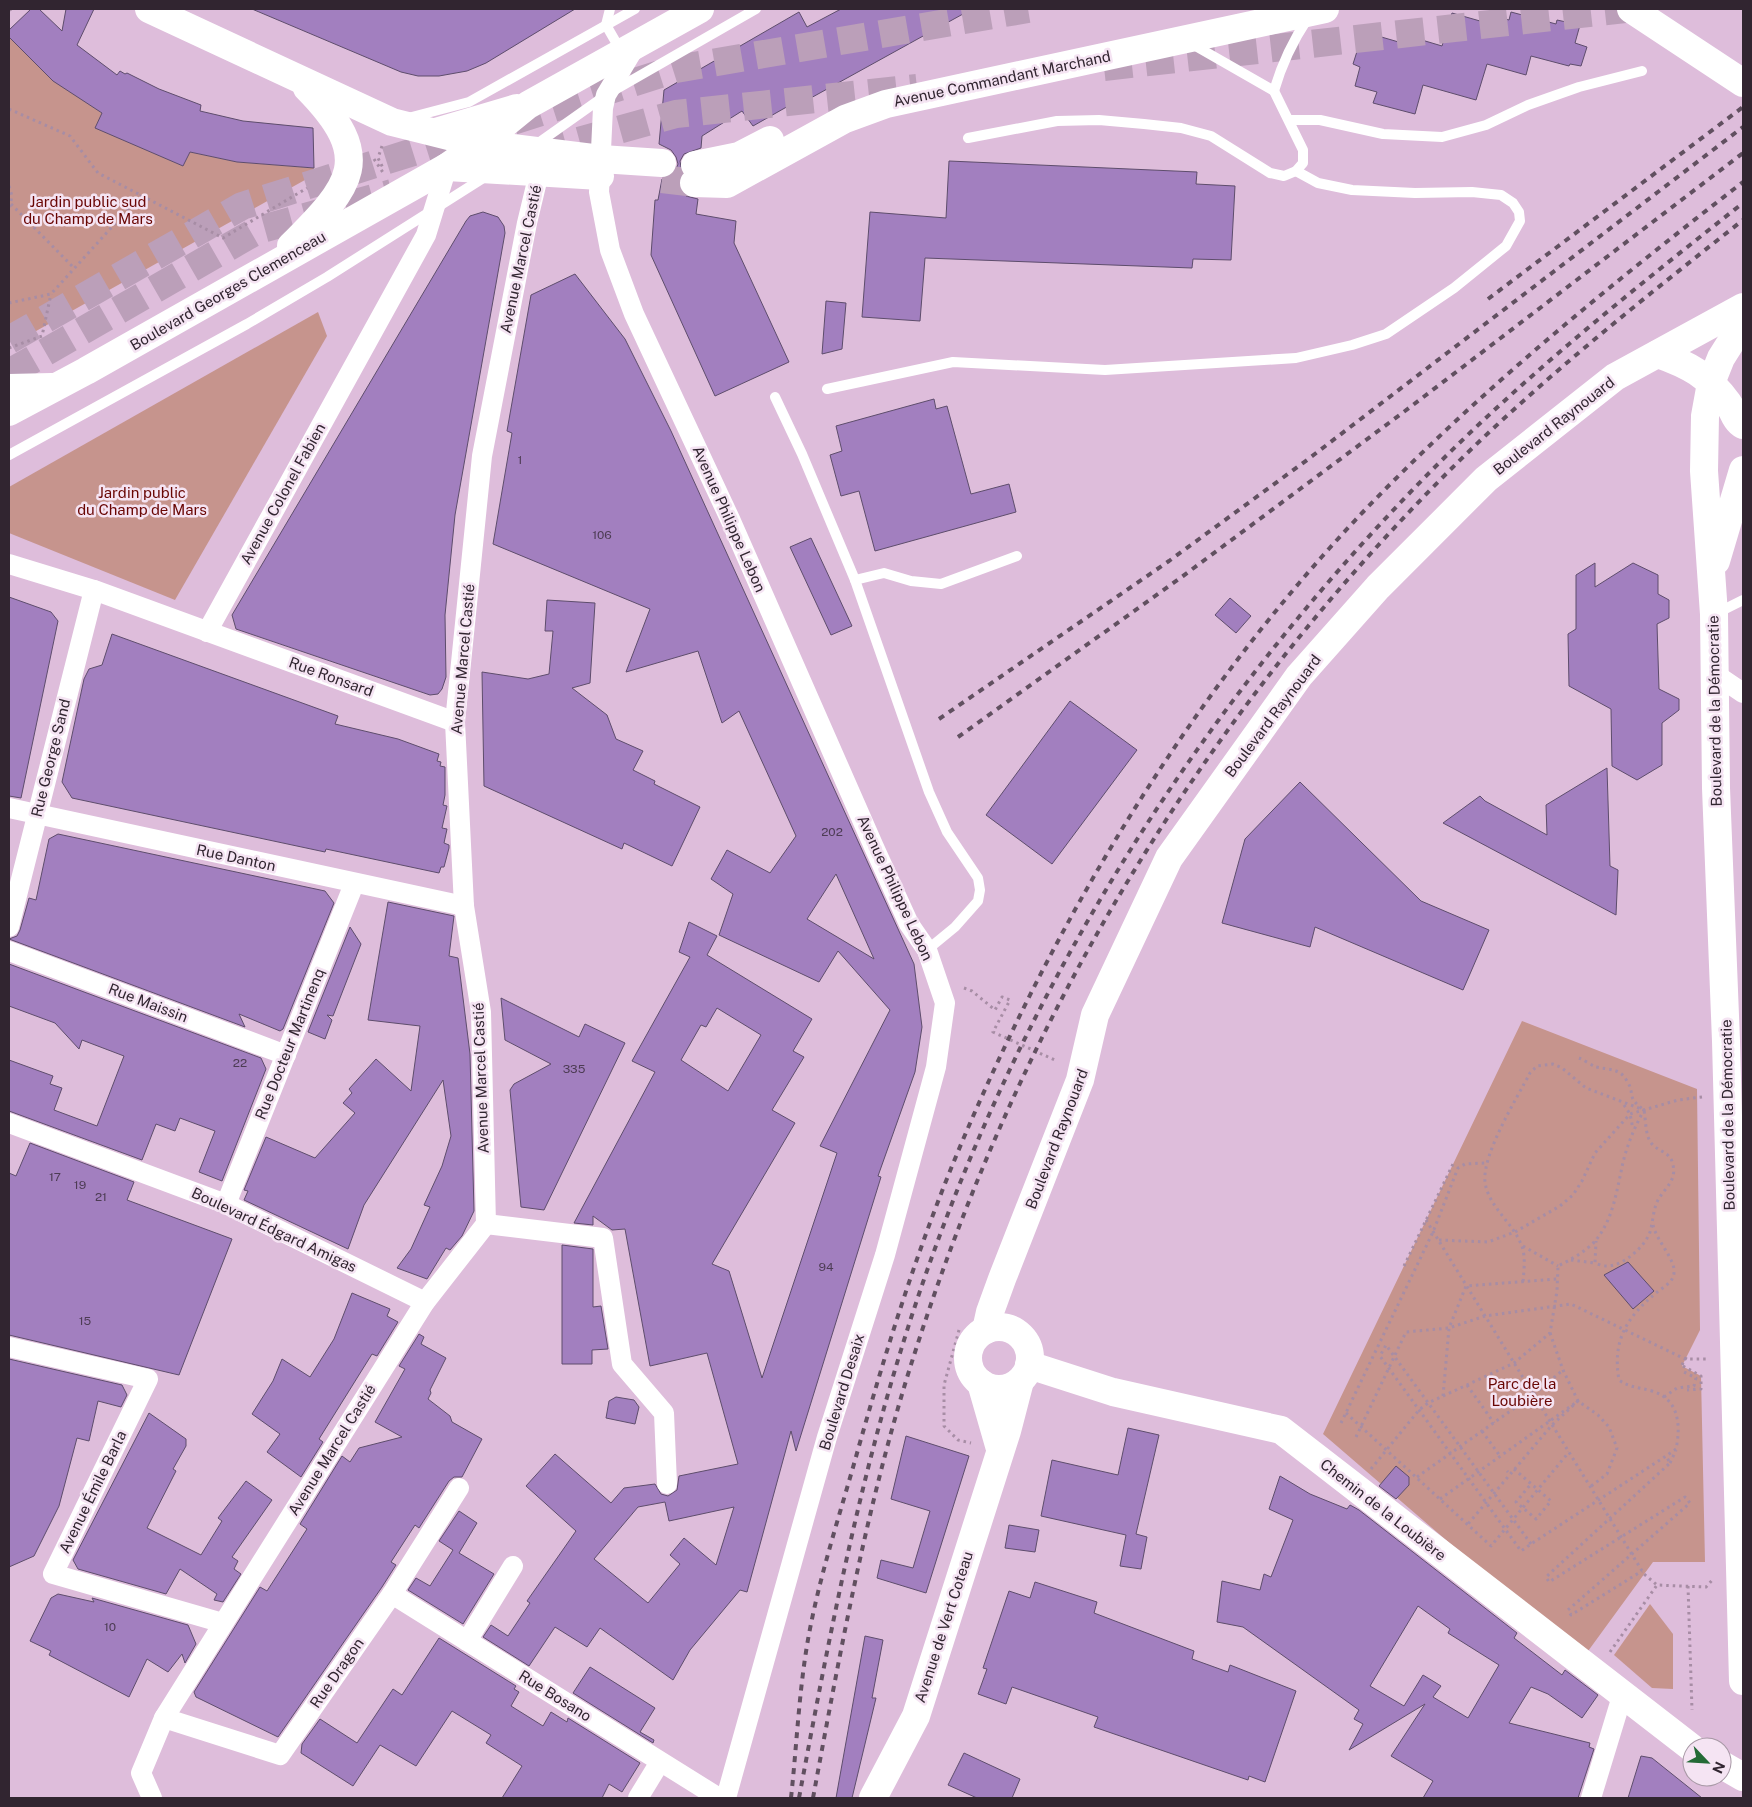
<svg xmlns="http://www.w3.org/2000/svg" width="1752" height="1807" viewBox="0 0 1752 1807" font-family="'Public Sans',sans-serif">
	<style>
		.green { fill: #c6948d }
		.building { fill: #a27fbf; stroke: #5e4d6c; fill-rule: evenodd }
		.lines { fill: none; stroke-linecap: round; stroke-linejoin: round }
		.primary-tunnel { stroke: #bb9fb9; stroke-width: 28; stroke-dasharray: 28 14; stroke-linecap: butt }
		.highway-tunnel { stroke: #bb9fb9; stroke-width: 28; stroke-dasharray: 28 14; stroke-linecap: butt }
		.path { stroke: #a78da5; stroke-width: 3; stroke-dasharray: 2.5 4; stroke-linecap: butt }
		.lane { stroke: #fff; stroke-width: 10 }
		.street { stroke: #fff; stroke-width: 20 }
		.secondary { stroke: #fff; stroke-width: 28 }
		.primary { stroke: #fff; stroke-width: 28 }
		.rail { stroke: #615060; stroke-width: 4; stroke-dasharray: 6 6; stroke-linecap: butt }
		.labels { text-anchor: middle; stroke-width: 5; stroke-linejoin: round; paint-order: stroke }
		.number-label { font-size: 12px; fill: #4d3c54 }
		.street-label { font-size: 15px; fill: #312530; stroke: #f5e4f3 }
		.park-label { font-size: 15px; fill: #690604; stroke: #f5e4f3 }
	</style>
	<rect width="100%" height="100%" fill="#debddb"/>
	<g class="green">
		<polygon points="9,37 55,81 102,113 96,128 183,166 190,152 237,162 314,168 312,176 70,312 29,335 9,342"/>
		<polygon points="318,312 327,336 175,600 9,533 9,487"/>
		<polygon points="1522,1021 1697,1089 1700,1330 1682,1366 1701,1376 1705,1562 1653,1562 1583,1658 1323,1434"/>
		<polygon points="1650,1604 1673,1634 1673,1689 1652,1688 1614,1655"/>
	</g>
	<g class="building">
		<polygon points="31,9 39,9 62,31 66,9 94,9 77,45 117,75 120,71 125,74 127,73 159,89 201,105 200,111 243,121 313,128 314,168 237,162 190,152 183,166 95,128 102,113 53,81 9,37 9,30"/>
		<polygon points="252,9 575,9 486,63 467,71 439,76 418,76 401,72"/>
		<polygon points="841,9 972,9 809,99 806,96 753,126 742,111 702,136 701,148 684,154 680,161 682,173 678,182 680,190 686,196 698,199 696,214 736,221 734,243 789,362 715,396 651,255 655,200 658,200 662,179 668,177 675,172 678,164 676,157 671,150 659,144 664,90 799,12 807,27"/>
		<polygon points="1511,12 1556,24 1557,20 1580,25 1575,43 1587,47 1581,66 1570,64 1569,66 1531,56 1526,75 1487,64 1476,100 1423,85 1415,114 1373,103 1377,92 1355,86 1360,67 1353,64 1360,42 1375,46 1378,36 1402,43 1405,35 1442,46 1452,13 1487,23 1490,15 1509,20"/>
		<polygon points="949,161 1197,172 1196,184 1235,186 1231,260 1193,259 1192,268 925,258 920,321 862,317 870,212 946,218"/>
		<polygon points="483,212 498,217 504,226 505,233 455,515 445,615 446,677 442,689 438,694 430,695 236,629 232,615 466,221 470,216"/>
		<path d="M 575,274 L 625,339 L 671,431 L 914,964 L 922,1027 L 915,1072 L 878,1176 L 881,1177 L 796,1451 L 791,1431 L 747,1592 L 740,1590 L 690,1650 L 673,1680 L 600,1628 L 587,1647 L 555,1627 L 529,1666 L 483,1637 L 491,1625 L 508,1636 L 530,1603 L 527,1601 L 576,1531 L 526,1486 L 555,1454 L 611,1503 L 624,1488 L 655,1484 L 661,1494 L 668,1496 L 677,1490 L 679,1476 L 738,1464 L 707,1353 L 650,1366 L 625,1229 L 612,1230 L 593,1216 L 593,1225 L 574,1223 L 655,1072 L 632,1061 L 690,957 L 679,952 L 689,922 L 717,936 L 707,955 L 812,1019 L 793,1051 L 804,1057 L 772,1110 L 795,1123 L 712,1264 L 729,1271 L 762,1378 L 837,1153 L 820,1146 L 890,1010 L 838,951 L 819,982 L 719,935 L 733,894 L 711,879 L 727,850 L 770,873 L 796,836 L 739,711 L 722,723 L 698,651 L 626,672 L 650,609 L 493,544 L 512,433 L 507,431 L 531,295 ZM 836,874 L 874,959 L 807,919 ZM 717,1008 L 761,1035 L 728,1091 L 681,1060 L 701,1025 L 706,1027 ZM 665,1502 L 669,1521 L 734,1507 L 716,1565 L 684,1538 L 670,1555 L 680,1564 L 648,1603 L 594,1559 L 638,1507 Z"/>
		<polygon points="826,301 846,303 842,349 822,354"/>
		<polygon points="934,399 936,409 947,406 971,494 1009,484 1016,512 875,551 859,491 841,496 830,455 842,451 836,426"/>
		<polygon points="811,538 852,626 831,635 790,547"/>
		<polygon points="1595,563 1595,587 1633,563 1658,575 1658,594 1669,600 1669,618 1657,624 1659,689 1679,699 1679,710 1662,723 1662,765 1637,780 1612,766 1611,709 1569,686 1568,634 1576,629 1576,575"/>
		<polygon points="9,597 51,612 58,621 21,798 9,796"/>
		<polygon points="1230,598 1251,616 1236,633 1215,615"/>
		<polygon points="547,600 595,603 590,683 572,688 607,715 616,739 643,751 633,770 655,781 654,784 700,807 672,866 624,843 622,849 484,786 482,672 528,679 549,674 553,631 545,631"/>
		<polygon points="112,634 338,716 335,724 398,739 439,754 437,761 441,762 440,766 445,767 445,795 443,805 447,806 442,828 447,829 444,843 449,845 449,848 444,867 441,867 439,873 326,849 325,852 72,798 62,782 84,679 89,669 102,665"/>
		<polygon points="1070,701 1137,750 1052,864 986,815"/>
		<polygon points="1607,768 1610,866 1618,870 1616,915 1443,823 1480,796 1485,801 1547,835 1546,805"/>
		<polygon points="1300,782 1421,901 1489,930 1463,990 1315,927 1310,947 1222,923 1245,839"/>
		<polygon points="58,834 325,891 334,903 283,1029 280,1031 239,1014 245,1027 9,939 17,936 20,930 29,898 36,900 49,839"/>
		<polygon points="388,902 454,916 449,956 458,958 470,1054 474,1211 462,1236 450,1250 446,1248 427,1279 397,1268 411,1249 430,1207 424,1205 442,1166 451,1136 443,1080 364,1205 348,1249 244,1200 248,1191 244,1190 266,1137 315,1158 355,1113 343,1103 352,1093 349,1089 376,1059 411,1091 420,1026 368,1020"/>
		<polygon points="350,927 361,944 333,1016 327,1015 332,1020 325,1039 308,1032"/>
		<polygon points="9,964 261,1058 266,1069 222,1181 199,1172 215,1131 180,1118 175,1131 156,1124 142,1160 9,1111 9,1060 53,1076 50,1084 62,1088 54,1110 97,1126 124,1056 82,1040 79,1049 55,1023 9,1006"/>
		<polygon points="501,998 579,1037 585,1024 625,1043 544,1210 521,1207 510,1090 514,1084 551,1064 505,1040"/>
		<polygon points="30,1143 134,1182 127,1200 232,1239 179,1375 9,1335 9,1173 16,1176"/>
		<polygon points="562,1245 593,1249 593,1307 601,1306 608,1349 592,1350 592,1364 562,1364"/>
		<polygon points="1628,1262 1654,1291 1633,1309 1604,1275"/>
		<polygon points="352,1293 390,1309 387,1316 398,1322 377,1356 372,1354 319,1439 323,1442 301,1477 267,1452 280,1434 252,1414 273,1381 282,1359 310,1377 334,1339"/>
		<polygon points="419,1334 424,1337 421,1344 446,1358 430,1390 431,1393 428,1399 450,1416 452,1422 482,1439 462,1477 454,1477 449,1481 419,1528 415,1525 391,1562 396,1565 382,1587 278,1737 196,1697 194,1692 260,1587 267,1591 307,1529 300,1524 342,1456 350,1462 359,1448 402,1437 375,1422 405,1369 399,1366"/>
		<polygon points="9,1359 122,1385 127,1395 121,1407 98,1401 89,1441 77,1438 59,1506 34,1556 9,1567"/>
		<polygon points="616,1397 634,1400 639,1407 635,1424 606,1418 609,1401"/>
		<polygon points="149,1413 186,1439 186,1446 173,1469 176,1471 147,1528 201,1555 222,1521 218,1518 246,1481 272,1500 232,1557 238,1561 234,1569 241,1574 223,1602 214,1600 217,1594 180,1569 166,1594 78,1569 73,1560"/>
		<polygon points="1128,1428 1159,1435 1136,1534 1147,1537 1141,1569 1120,1566 1126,1535 1041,1516 1052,1460 1118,1475"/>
		<polygon points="906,1436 969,1456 926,1593 877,1578 881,1560 913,1568 930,1511 891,1499"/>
		<polygon points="1396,1466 1409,1477 1409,1485 1396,1499 1379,1486"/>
		<path d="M 1280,1476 L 1310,1494 L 1347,1509 L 1350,1505 L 1359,1510 L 1517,1633 L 1514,1638 L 1562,1675 L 1565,1670 L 1598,1695 L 1582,1718 L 1548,1694 L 1531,1687 L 1509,1723 L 1590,1743 L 1589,1747 L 1594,1749 L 1578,1798 L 1423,1798 L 1433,1781 L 1391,1756 L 1425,1704 L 1349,1750 L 1363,1724 L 1354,1719 L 1359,1710 L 1243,1627 L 1217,1622 L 1222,1581 L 1260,1590 L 1264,1574 L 1271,1577 L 1293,1520 L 1269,1509 ZM 1418,1606 L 1450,1629 L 1448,1633 L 1499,1665 L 1468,1718 L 1433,1697 L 1441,1686 L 1423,1675 L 1404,1706 L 1370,1686 Z"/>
		<polygon points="459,1511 477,1523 459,1553 494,1574 463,1624 408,1590 416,1578 430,1586 453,1550 439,1541"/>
		<polygon points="1009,1525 1039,1530 1035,1552 1005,1548"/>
		<polygon points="1035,1582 1097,1602 1094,1613 1194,1651 1192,1659 1228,1672 1230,1665 1296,1691 1265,1782 1249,1776 1248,1780 1094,1727 1098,1717 1012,1687 1006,1704 978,1694 987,1669 983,1668 1009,1591 1030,1598"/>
		<polygon points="58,1594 94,1602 92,1598 188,1625 196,1644 185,1663 182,1654 168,1672 147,1659 129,1697 49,1655 51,1651 30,1641 51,1598"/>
		<polygon points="865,1636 883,1640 872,1698 876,1698 852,1798 836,1798"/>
		<polygon points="439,1638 516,1686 514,1689 519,1692 511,1706 543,1726 551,1712 567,1722 568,1718 640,1763 622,1792 609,1784 602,1798 502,1798 522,1766 486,1743 491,1735 452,1711 416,1766 380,1745 353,1786 301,1753 302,1744 320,1719 357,1743 393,1689 402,1695"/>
		<polygon points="590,1667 655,1708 640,1732 654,1740 653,1743 573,1693"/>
		<polygon points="964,1753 1020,1779 1012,1798 977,1798 948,1785"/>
		<polygon points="1641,1756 1652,1758 1702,1798 1628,1798"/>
	</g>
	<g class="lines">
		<polyline class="primary-tunnel" points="662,179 694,183"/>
		<g class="highway-tunnel">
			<polyline points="1104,67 1625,9"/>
			<polyline points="513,121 676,69 1028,9"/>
			<polyline points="539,152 676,114 917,88"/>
			<polyline points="9,340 242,206 467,135"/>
			<polyline points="9,373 258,230 392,193"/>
		</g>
		<g class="path">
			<polyline points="9,10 12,9"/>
			<polyline points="9,109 70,136 98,173 223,238 307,188"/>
			<polyline points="382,146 378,158 383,168"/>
			<polyline points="374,159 384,174"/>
			<polyline points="9,186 12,196 9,210"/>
			<polyline points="11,204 74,268"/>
			<polyline points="9,303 51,294 141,195"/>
			<polyline points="9,348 42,336 51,294"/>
			<polyline points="964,988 972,991 995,1010 1002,997 1010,1000 993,1032 1057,1061"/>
			<path d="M 1579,1058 C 1584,1060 1591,1065 1596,1067 C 1609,1070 1620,1068 1627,1081 C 1636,1095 1625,1096 1644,1110 C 1646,1121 1645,1136 1652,1144 C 1659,1152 1671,1152 1673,1165 C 1677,1182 1663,1189 1657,1202 C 1653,1211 1653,1222 1650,1232 C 1645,1247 1622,1267 1606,1266 C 1602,1266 1598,1264 1595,1263 L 1596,1241"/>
			<polyline points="1624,1105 1630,1114 1633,1129"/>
			<polyline points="1426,1220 1644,1574 1657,1585 1706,1587 1714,1578"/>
			<path d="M 1653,1225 C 1656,1240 1676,1260 1674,1273 C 1673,1283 1663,1287 1656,1293 C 1627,1317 1612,1340 1619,1380 C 1630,1388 1639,1387 1652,1391 C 1679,1399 1681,1425 1676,1449 L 1666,1456"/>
			<polyline points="1439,1240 1488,1242 1515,1232 1560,1206 1573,1195 1582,1181 1595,1153 1630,1114 1678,1100 1702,1097"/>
			<polyline points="1523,1246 1558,1266"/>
			<polyline points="1571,1260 1595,1263"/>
			<polyline points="1404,1266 1453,1164"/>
			<polyline points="959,1330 944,1385 944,1426 958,1440 971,1443"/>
			<polyline points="1550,1333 1563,1370 1578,1401 1598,1415 1609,1427 1617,1448 1607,1474 1590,1487"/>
			<polyline points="1682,1365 1688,1354"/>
			<polyline points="1683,1366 1701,1376 1701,1389 1687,1390"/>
			<polyline points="1467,1385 1494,1423"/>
			<polyline points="1443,1396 1449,1328 1466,1286 1557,1279"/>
			<polyline points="1664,1397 1677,1388 1694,1386 1696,1378 1684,1372"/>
			<polyline points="1346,1413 1491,1546 1569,1452"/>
			<polyline points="1341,1423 1433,1232 1458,1168 1465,1164 1485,1163"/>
			<polyline points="1482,1431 1500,1456"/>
			<polyline points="1356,1437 1406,1332 1449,1328 1485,1316 1571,1304 1685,1359 1709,1359"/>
			<polyline points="1670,1463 1676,1450"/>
			<path d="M 1371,1469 L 1419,1410 L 1428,1403 L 1514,1363 L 1550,1333 L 1557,1291 L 1558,1266 C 1570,1260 1587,1251 1596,1240 C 1612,1220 1616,1195 1621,1172 C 1625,1150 1633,1130 1644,1110 L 1586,1088 L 1562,1068 L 1553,1064 L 1537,1066 L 1530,1073 C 1517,1098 1482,1154 1485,1182 C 1488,1206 1512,1222 1521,1244 C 1526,1255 1524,1270 1523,1282"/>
			<polyline points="1514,1469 1551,1501 1536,1519 1516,1502 1531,1484"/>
			<polyline points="1507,1471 1508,1472"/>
			<polyline points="1417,1477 1533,1395 1563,1370"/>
			<polyline points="1440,1499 1578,1401 1552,1425 1468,1524"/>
			<polyline points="1531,1544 1386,1345 1380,1356 1521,1551 1531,1544 1666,1456 1670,1463 1546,1577 1549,1582 1685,1497 1690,1503 1568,1610 1571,1615 1642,1571"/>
			<polyline points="1688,1586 1692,1710"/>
			<polyline points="1610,1652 1657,1585"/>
		</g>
		<g class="lane">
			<polyline points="610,9 606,25 621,51"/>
			<path d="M 1274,91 C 1282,63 1292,42 1308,18"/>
			<polyline points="408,118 469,102 635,9"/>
			<polyline points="1289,120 1320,120 1383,134 1442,137 1486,125 1528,105 1579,87 1642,71"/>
			<polyline points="968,138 1057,121 1099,120 1144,124 1181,128 1211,136 1270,173 1284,176 1296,171 1303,163 1303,150 1274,91 1192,44"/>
			<polyline points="534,146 606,95 756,9"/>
			<polyline points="827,389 953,362 1105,370 1296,358 1352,345 1386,334 1454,288 1506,246 1520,221 1519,212 1513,203 1501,195 1472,192 1415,193 1352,190 1318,183 1296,171"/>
			<polyline points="775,397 802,454 855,580 929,792 947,832 978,878 980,890 978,901 955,927 927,950"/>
			<polyline points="9,455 247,324 327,277 488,175"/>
			<polyline points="855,580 884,573 911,581 941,584 1017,556"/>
			<polyline points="1717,613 1743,600"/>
		</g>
		<g class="street">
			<polyline points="636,45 606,95 603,108 599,192 610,250 634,314 730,519 874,847 909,924 927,950 945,1003 936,1067 885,1255 827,1437 726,1798"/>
			<polyline points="9,564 94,590 455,722"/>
			<polyline points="207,632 426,235 447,167"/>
			<polyline points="1715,674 1743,693"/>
			<polyline points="9,808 464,906"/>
			<polyline points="9,927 94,590"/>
			<polyline points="9,951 286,1055"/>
			<polyline points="9,1123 226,1204 425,1302"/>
			<polyline points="226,1204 354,884"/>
			<polyline points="486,1224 603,1238 622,1364 664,1413 667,1484"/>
			<polyline points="9,1347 148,1379 53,1574 223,1623"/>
			<polyline points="392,1594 719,1798"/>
			<polyline points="467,1641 513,1566"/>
			<polyline points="164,1718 280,1755 392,1594 459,1488"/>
			<polyline points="152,1798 141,1773 164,1718 425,1302 486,1224 481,1012 464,906 455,722 482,456 527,223 539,173"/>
			<polyline points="638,1798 660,1762"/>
			<polyline points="1591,1798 1623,1693"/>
		</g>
		<g class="secondary">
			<polyline points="1743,323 1721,358 1711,383 1705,416 1704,471 1714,614 1716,788 1726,1041 1743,1681"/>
			<path d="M 1658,354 C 1689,365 1708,375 1728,403 C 1733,410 1735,421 1743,425"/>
			<polyline points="1716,561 1743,470"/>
			<circle cx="999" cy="1358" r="31"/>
			<polyline points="986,1330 990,1312 1002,1279 1080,1080 1095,1015 1169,858 1299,676 1378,587 1486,479 1615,377 1743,307"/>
			<polyline points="1029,1365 1113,1392 1281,1430 1692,1748"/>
			<polyline points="981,1383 1000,1449"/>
			<polyline points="1722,1765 1743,1777"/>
			<polyline points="873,1798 916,1716 1007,1431 1020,1381"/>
		</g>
		<g class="primary">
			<polyline points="149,9 392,122 480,144 601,159 662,163"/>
			<polyline points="1631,9 1743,83"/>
			<polyline points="436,132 517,108"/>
			<polyline points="695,165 739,156 770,140"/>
			<polyline points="447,167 600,176"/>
			<polyline points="694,183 727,184 845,119 886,104 1325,9"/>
			<path d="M 291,246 C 352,185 376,158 307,88"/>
			<polyline points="9,388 52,387"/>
			<polyline points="9,412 86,371 447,167 480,144 528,105 700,9"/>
		</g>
		<g class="rail">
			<polyline points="1488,299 1743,107"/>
			<polyline points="939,719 1169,561 1307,460 1743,127"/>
			<polyline points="958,737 1183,576 1409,408 1743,153"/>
			<path d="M 791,1798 C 797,1743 799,1688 809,1634 C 821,1570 842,1508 859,1446 C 888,1343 920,1241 962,1142 C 1059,914 1190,694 1362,513 C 1479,391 1610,285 1743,182"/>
			<path d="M 799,1798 C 827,1648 856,1496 901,1350 C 1002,1019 1188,717 1430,472 C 1527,374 1635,288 1743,203"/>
			<path d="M 813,1798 C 841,1647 869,1493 917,1346 C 1023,1017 1198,725 1441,479 C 1534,385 1639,302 1743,220"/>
		</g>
	</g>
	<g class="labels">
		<g class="number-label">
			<text x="520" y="464">1</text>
			<text x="602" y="539">106</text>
			<text x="832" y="836">202</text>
			<text x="240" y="1067">22</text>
			<text x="574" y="1073">335</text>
			<text x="55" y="1181">17</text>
			<text x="80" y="1189">19</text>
			<text x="101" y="1201">21</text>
			<text x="826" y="1271">94</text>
			<text x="85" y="1325">15</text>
			<text x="110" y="1631">10</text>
		</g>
		<g class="street-label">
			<text transform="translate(1002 79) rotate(-12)" y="5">Avenue Commandant Marchand</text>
			<text transform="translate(521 259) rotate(-78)" y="5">Avenue Marcel Castié</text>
			<text transform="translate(228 291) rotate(-30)" y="5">Boulevard Georges Clemenceau</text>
			<text transform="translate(1554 426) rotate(-38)" y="5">Boulevard Raynouard</text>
			<text transform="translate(283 494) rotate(-61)" y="5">Avenue Colonel Fabien</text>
			<text transform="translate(729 519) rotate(66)" y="5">Avenue Philippe Lebon</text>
			<text transform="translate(463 659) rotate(-85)" y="5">Avenue Marcel Castié</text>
			<text transform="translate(331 677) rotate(20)" y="5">Rue Ronsard</text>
			<text transform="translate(1715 711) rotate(-91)" y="5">Boulevard de la Démocratie</text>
			<text transform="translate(1273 716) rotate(-53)" y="5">Boulevard Raynouard</text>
			<text transform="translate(51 758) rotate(-76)" y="5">Rue George Sand</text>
			<text transform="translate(236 858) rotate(12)" y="5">Rue Danton</text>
			<text transform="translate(895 888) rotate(65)" y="5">Avenue Philippe Lebon</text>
			<text transform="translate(148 1003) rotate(21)" y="5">Rue Maissin</text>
			<text transform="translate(290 1044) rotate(-68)" y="5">Rue Docteur Martinenq</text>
			<text transform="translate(481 1078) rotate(-92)" y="5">Avenue Marcel Castié</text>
			<text transform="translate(1728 1115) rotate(-91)" y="5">Boulevard de la Démocratie</text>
			<text transform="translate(1057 1139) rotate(-69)" y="5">Boulevard Raynouard</text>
			<text transform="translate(274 1230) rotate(25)" y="5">Boulevard Édgard Amigas</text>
			<text transform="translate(842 1392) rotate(-73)" y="5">Boulevard Desaix</text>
			<text transform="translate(332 1450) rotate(-58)" y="5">Avenue Marcel Castié</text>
			<text transform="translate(93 1492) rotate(-64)" y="5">Avenue Émile Barla</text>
			<text transform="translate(1383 1510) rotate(38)" y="5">Chemin de la Loubière</text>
			<text transform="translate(944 1627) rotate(-72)" y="5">Avenue de Vert Coteau</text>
			<text transform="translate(337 1673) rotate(-55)" y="5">Rue Dragon</text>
			<text transform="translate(555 1696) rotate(32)" y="5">Rue Bosano</text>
		</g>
		<g class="park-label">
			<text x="88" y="207">Jardin public sud<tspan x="88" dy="17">du Champ de Mars</tspan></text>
			<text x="142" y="498">Jardin public<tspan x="142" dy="17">du Champ de Mars</tspan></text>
			<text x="1522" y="1389">Parc de la<tspan x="1522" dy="17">Loubière</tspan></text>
		</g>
	</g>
	<rect width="1752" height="1807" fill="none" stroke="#312530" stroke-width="20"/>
	<g transform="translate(1707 1762) rotate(115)"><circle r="24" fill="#f5e4f3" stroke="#a798a5"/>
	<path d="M0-4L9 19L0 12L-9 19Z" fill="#246a36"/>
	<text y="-8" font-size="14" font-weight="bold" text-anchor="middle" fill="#312530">N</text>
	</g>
</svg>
